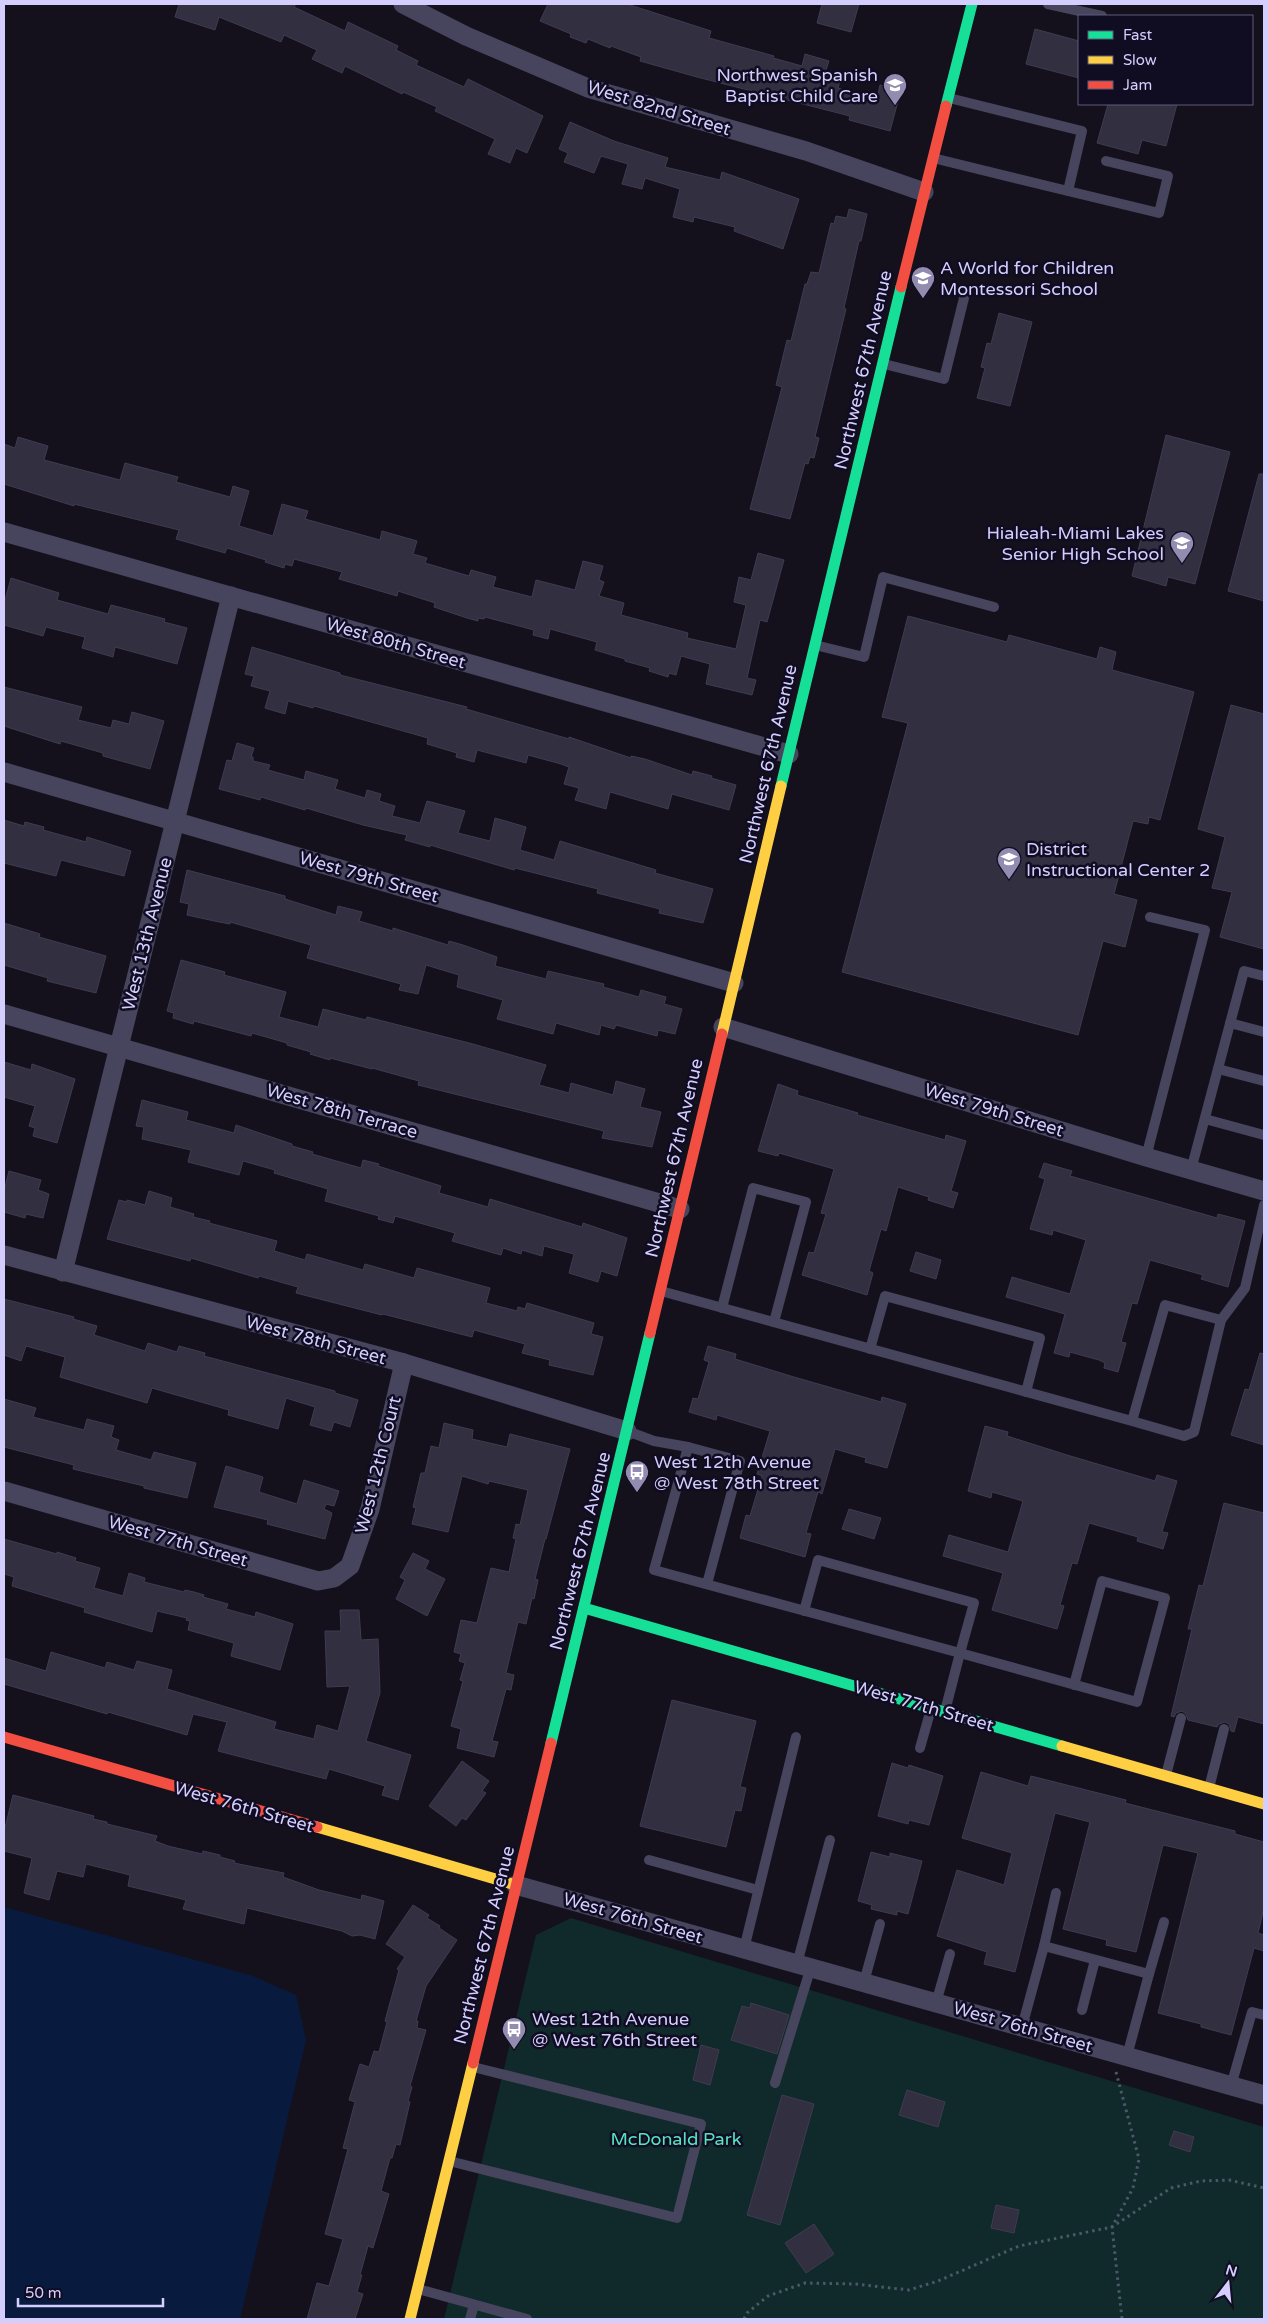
<svg xmlns="http://www.w3.org/2000/svg" width="1268" height="2323" viewBox="0 0 1268 2323" font-family="'Varela Round',sans-serif">
	<style>
		.green { fill: #10292a }
		.water { fill: #081b3e }
		.building { fill: #322f40; stroke: #403b52 }
		.lines { fill: none; stroke-linecap: round; stroke-linejoin: round }
		.path { stroke: #4a5968; stroke-width: 3; stroke-dasharray: 2.5 4; stroke-linecap: butt }
		.lane { stroke: #47455e; stroke-width: 10 }
		.street { stroke: #47455e; stroke-width: 19 }
		.fast { stroke: #16e098; stroke-width: 11 }
		.slow { stroke: #ffcf43; stroke-width: 11 }
		.jam { stroke: #f24e42; stroke-width: 11 }
		.labels { text-anchor: middle; stroke-width: 5; stroke-linejoin: round; paint-order: stroke }
		.poi-label { font-size: 18px; fill: #d4ceff; stroke: #100c22; text-anchor: start }
		.street-label { font-size: 18px; fill: #d4ceff; stroke: #100c22 }
		.park-label { font-size: 18px; fill: #55e4c1; stroke: #100c22 }
	</style>
	<rect width="100%" height="100%" fill="#14111d"/>
	<polygon class="green" points="571,1918 1264,2127 1264,2319 444,2319 536,1935"/>
	<polygon class="water" points="4,1907 253,1976 296,1995 306,2040 240,2319 4,2319"/>
	<g class="building">
		<polygon points="179,4 296,4 294,7 345,31 348,22 398,46 396,50 418,61 416,65 464,87 468,79 543,116 527,153 516,148 510,163 488,154 495,139 435,111 437,107 403,92 402,94 345,66 342,73 312,59 317,50 284,35 281,42 219,17 215,30 175,17"/>
		<polygon points="548,4 627,4 711,31 709,38 774,56 773,58 802,66 805,54 829,61 825,73 841,77 838,88 866,96 868,91 878,94 880,85 897,90 894,100 898,101 890,131 849,120 850,116 697,77 640,61 641,57 611,46 610,48 588,39 586,43 570,37 571,34 540,21"/>
		<polygon points="822,4 859,4 851,32 817,23"/>
		<polygon points="1035,29 1079,41 1079,78 1026,64"/>
		<polygon points="1108,104 1177,104 1166,146 1142,140 1138,154 1097,143"/>
		<polygon points="570,122 614,141 668,158 665,167 720,180 722,172 799,199 783,249 734,231 735,227 694,217 693,222 673,217 680,189 645,178 642,189 622,184 628,164 601,156 594,173 564,162 568,153 559,149"/>
		<polygon points="849,209 867,214 861,241 859,241 844,308 846,309 815,437 819,438 814,458 810,457 808,464 805,463 790,519 750,509 782,387 776,385 787,340 791,341 805,284 807,284 811,272 819,273 831,223 834,224 836,216 847,218"/>
		<polygon points="999,313 1032,322 1010,406 977,398 985,368 981,367 987,343 991,344"/>
		<polygon points="1166,435 1230,452 1195,584 1168,577 1166,586 1132,576"/>
		<polygon points="18,437 48,446 44,460 120,480 125,463 178,477 176,482 230,497 233,486 249,491 239,526 273,536 282,504 308,511 305,519 380,540 382,531 417,541 413,554 427,558 425,563 469,576 471,570 496,577 493,587 532,597 536,580 575,590 583,561 603,566 599,580 604,582 599,596 624,603 621,615 688,633 687,638 736,649 746,605 734,602 739,577 751,580 758,553 784,560 767,622 760,620 747,678 756,680 752,695 706,684 710,664 681,656 676,675 669,673 668,677 649,671 650,668 625,661 625,659 595,650 597,642 550,629 548,639 533,635 534,630 485,617 484,619 478,618 478,621 467,618 434,607 435,603 398,591 397,596 339,579 342,572 294,559 292,566 285,564 284,568 265,562 266,560 227,548 225,553 176,539 179,530 74,504 74,506 4,484 4,444 15,448"/>
		<polygon points="1259,474 1264,474 1264,601 1228,591"/>
		<polygon points="11,578 59,593 57,600 108,614 111,605 165,619 164,622 187,628 177,664 115,647 113,657 82,648 85,637 46,627 43,636 4,625 4,604"/>
		<polygon points="908,616 1007,642 1009,635 1097,659 1100,647 1116,652 1112,670 1194,692 1160,820 1149,817 1148,824 1133,821 1114,894 1137,900 1125,947 1103,941 1078,1035 842,972 908,723 882,717"/>
		<polygon points="252,647 340,673 340,675 467,707 466,709 569,739 569,737 631,758 631,756 645,759 692,775 693,771 712,776 711,778 736,785 729,810 672,794 668,809 610,792 606,809 575,800 579,788 564,784 569,767 561,764 528,755 526,763 477,750 474,762 456,757 457,753 427,744 428,738 314,706 313,708 288,701 285,714 265,708 270,691 251,686 254,676 245,674"/>
		<polygon points="4,687 82,707 78,720 111,728 113,720 129,724 132,712 164,721 150,769 103,756 103,753 61,741 60,744 4,726"/>
		<polygon points="1231,705 1264,714 1264,949 1220,937 1232,892 1212,888 1225,837 1198,829"/>
		<polygon points="237,743 254,748 251,757 253,757 253,761 270,765 268,770 304,780 306,771 338,780 335,789 365,798 367,790 381,794 379,801 395,806 392,816 420,823 427,801 465,811 458,833 490,841 495,818 526,827 520,850 554,860 560,841 656,870 655,873 713,889 703,923 659,913 660,909 597,893 598,889 515,868 514,870 430,845 430,847 405,840 407,835 363,825 306,808 305,810 261,797 260,800 219,789 227,760 232,761"/>
		<polygon points="4,820 24,826 25,822 44,827 43,830 86,842 87,837 131,851 124,876 61,860 56,876 4,863"/>
		<polygon points="187,870 285,896 285,899 336,915 338,906 362,912 359,921 393,931 393,928 448,945 449,941 463,945 497,957 495,966 546,979 548,971 604,984 603,987 639,997 641,990 666,997 664,1004 682,1009 675,1034 658,1030 657,1036 616,1025 614,1029 601,1025 599,1035 556,1023 553,1034 497,1019 503,1000 457,987 459,975 426,965 418,994 399,990 401,984 307,958 311,945 230,922 230,924 219,922 187,915 189,904 180,902"/>
		<polygon points="4,923 40,934 39,937 106,956 96,993 47,981 48,978 4,965"/>
		<polygon points="181,960 225,972 224,975 286,992 279,1017 318,1027 323,1009 366,1020 367,1017 473,1044 546,1065 539,1085 569,1093 571,1083 613,1095 616,1081 645,1089 640,1107 661,1112 652,1147 602,1138 604,1131 418,1085 419,1081 372,1068 372,1069 330,1058 330,1060 310,1054 311,1052 287,1045 287,1043 252,1033 251,1036 194,1021 193,1024 173,1018 174,1013 167,1011"/>
		<polygon points="4,1062 31,1070 32,1064 75,1079 57,1143 33,1136 35,1128 29,1126 35,1106 4,1097"/>
		<polygon points="778,1084 798,1091 797,1095 858,1113 857,1115 945,1140 946,1135 966,1141 951,1191 958,1193 953,1208 928,1200 929,1197 898,1187 886,1231 881,1229 869,1271 873,1273 867,1295 802,1275 809,1252 814,1253 826,1214 821,1213 834,1169 779,1153 778,1156 758,1151"/>
		<polygon points="142,1100 188,1112 186,1120 234,1133 236,1125 292,1144 292,1146 313,1152 312,1154 361,1168 363,1160 379,1164 378,1166 441,1186 439,1193 488,1207 490,1199 582,1227 583,1223 627,1238 617,1276 601,1271 598,1282 569,1273 574,1254 544,1246 542,1256 522,1250 521,1254 503,1248 501,1255 452,1241 455,1233 395,1216 393,1223 378,1219 379,1216 325,1201 328,1189 274,1173 275,1170 243,1161 239,1175 188,1162 191,1150 142,1139 144,1127 136,1126"/>
		<polygon points="1044,1163 1072,1171 1070,1176 1217,1218 1218,1214 1245,1221 1228,1287 1201,1279 1203,1275 1150,1260 1137,1304 1132,1303 1121,1342 1126,1343 1118,1372 1104,1368 1105,1363 1099,1360 1070,1352 1069,1357 1054,1353 1065,1314 1006,1297 1012,1277 1070,1294 1086,1240 1053,1230 1052,1235 1030,1229 1045,1179 1039,1177"/>
		<polygon points="9,1171 41,1180 38,1190 49,1194 43,1218 26,1214 25,1218 4,1212 4,1191"/>
		<polygon points="149,1191 172,1198 170,1207 194,1214 193,1217 210,1221 209,1223 277,1241 274,1251 305,1260 307,1254 363,1270 365,1264 414,1278 417,1268 490,1288 486,1303 517,1311 518,1307 525,1309 527,1303 594,1323 591,1334 603,1337 593,1375 549,1365 550,1360 522,1353 525,1344 474,1330 472,1337 383,1314 382,1315 296,1293 298,1287 259,1276 258,1278 191,1258 190,1261 107,1239 119,1200 127,1202 127,1200 145,1205"/>
		<polygon points="916,1252 941,1260 936,1279 910,1271"/>
		<polygon points="4,1299 74,1317 73,1319 97,1326 94,1335 145,1351 148,1343 177,1352 179,1346 205,1353 204,1356 335,1391 335,1393 358,1400 350,1427 334,1422 331,1431 310,1425 315,1407 286,1398 278,1429 228,1415 229,1410 152,1388 147,1403 60,1377 65,1357 26,1346 21,1361 4,1355"/>
		<polygon points="708,1346 736,1354 735,1359 794,1377 881,1402 882,1397 906,1404 887,1468 865,1462 866,1458 835,1449 822,1494 818,1492 806,1533 811,1534 805,1557 740,1538 746,1515 750,1516 762,1476 757,1474 770,1431 717,1415 716,1420 689,1412 693,1398 698,1399 709,1362 704,1360"/>
		<polygon points="1260,1353 1264,1354 1264,1445 1231,1435 1245,1389 1249,1390"/>
		<polygon points="4,1399 36,1408 33,1417 84,1430 87,1419 114,1426 111,1437 119,1440 116,1450 151,1460 154,1452 196,1463 187,1498 144,1488 144,1486 73,1469 74,1465 4,1447"/>
		<polygon points="444,1423 473,1430 472,1439 507,1447 510,1434 570,1449 546,1539 545,1539 535,1579 538,1580 534,1599 532,1598 526,1624 518,1622 506,1673 514,1675 511,1690 506,1689 492,1741 498,1742 494,1757 457,1748 461,1729 451,1726 463,1681 460,1680 465,1663 459,1661 461,1654 454,1652 461,1620 477,1623 491,1568 509,1572 516,1539 513,1538 516,1524 520,1525 528,1490 489,1481 488,1484 462,1476 448,1532 412,1524 416,1508 413,1507 421,1473 425,1473 431,1446 439,1448"/>
		<polygon points="985,1426 1008,1432 1007,1436 1067,1455 1155,1481 1157,1475 1177,1481 1162,1532 1168,1533 1163,1549 1137,1541 1138,1537 1089,1523 1077,1564 1072,1563 1060,1605 1064,1606 1057,1629 992,1610 1003,1573 943,1556 949,1535 1008,1552 1023,1501 992,1492 991,1498 968,1491"/>
		<polygon points="226,1466 263,1477 259,1492 297,1504 304,1480 339,1491 334,1506 326,1504 324,1509 332,1513 325,1539 267,1524 268,1520 214,1507"/>
		<polygon points="1224,1503 1264,1513 1264,1724 1238,1717 1234,1732 1231,1731 1229,1724 1225,1722 1219,1724 1217,1727 1188,1720 1186,1714 1182,1711 1176,1713 1174,1717 1171,1716 1192,1629 1188,1629 1199,1585 1203,1586"/>
		<polygon points="849,1509 881,1518 874,1539 842,1529"/>
		<polygon points="4,1539 57,1554 57,1552 76,1558 75,1561 100,1568 94,1588 123,1596 129,1573 145,1578 144,1582 184,1592 185,1590 194,1592 204,1595 203,1597 228,1604 226,1609 255,1617 256,1612 293,1624 280,1670 231,1656 234,1643 188,1630 190,1621 186,1620 187,1618 157,1611 152,1632 84,1612 85,1608 12,1586 14,1577 4,1574"/>
		<polygon points="413,1553 429,1561 425,1569 445,1579 427,1616 396,1599 405,1580 400,1577"/>
		<polygon points="340,1610 359,1610 361,1640 378,1639 380,1693 366,1741 411,1755 398,1800 382,1795 385,1786 329,1769 326,1779 218,1751 227,1722 193,1714 187,1735 108,1712 107,1714 4,1684 4,1658 46,1671 51,1652 105,1668 107,1662 134,1670 137,1661 172,1670 167,1689 276,1722 274,1729 314,1739 317,1725 338,1731 350,1686 327,1687 325,1631 341,1631"/>
		<polygon points="672,1700 756,1721 740,1787 746,1788 741,1811 735,1810 726,1847 640,1826"/>
		<polygon points="462,1761 489,1781 482,1791 486,1793 466,1820 462,1818 456,1826 429,1806"/>
		<polygon points="892,1763 908,1768 909,1765 943,1776 929,1825 909,1820 908,1824 878,1816"/>
		<polygon points="981,1772 1028,1786 1031,1776 1126,1800 1125,1803 1235,1831 1235,1834 1264,1842 1264,1908 1258,1933 1264,1935 1264,1951 1254,1948 1231,2035 1201,2027 1201,2024 1158,2013 1198,1853 1163,1845 1136,1952 1106,1945 1107,1940 1063,1929 1090,1822 1055,1813 1015,1972 984,1964 987,1952 937,1936 957,1870 1004,1885 1012,1853 962,1838"/>
		<polygon points="13,1795 94,1816 93,1819 107,1822 107,1824 157,1836 155,1841 168,1846 202,1854 203,1851 220,1855 220,1857 235,1861 234,1863 284,1873 283,1877 319,1890 361,1900 362,1895 384,1901 375,1939 360,1935 352,1936 342,1931 247,1908 244,1924 183,1909 186,1900 128,1886 130,1875 86,1864 83,1877 57,1871 49,1900 24,1893 32,1858 4,1851 4,1832"/>
		<polygon points="871,1852 890,1857 890,1853 922,1861 908,1914 897,1911 897,1915 871,1909 872,1905 858,1901"/>
		<polygon points="413,1905 429,1915 427,1918 440,1926 439,1928 457,1940 426,1986 416,2021 418,2021 417,2028 426,2030 410,2086 412,2087 408,2101 410,2102 400,2145 396,2144 392,2158 390,2158 381,2191 389,2194 373,2248 368,2246 360,2275 362,2275 357,2292 363,2294 355,2319 307,2319 317,2283 329,2286 343,2239 325,2234 348,2149 343,2148 355,2102 349,2100 360,2064 369,2067 374,2051 379,2052 387,2022 385,2021 399,1970 397,1969 405,1957 386,1944"/>
		<polygon points="751,2003 789,2015 777,2054 731,2040 742,2006 750,2008"/>
		<polygon points="701,2045 719,2050 710,2085 693,2080"/>
		<polygon points="907,2090 945,2102 938,2127 899,2115"/>
		<polygon points="782,2095 814,2104 780,2225 747,2215"/>
		<polygon points="1174,2131 1194,2137 1190,2152 1169,2145"/>
		<polygon points="996,2205 1019,2210 1014,2233 991,2228"/>
		<polygon points="814,2224 834,2254 806,2273 785,2243"/>
	</g>
	<g class="lines">
		<g class="path">
			<polyline points="1116,2072 1139,2159 1133,2188 1112,2227 1122,2319"/>
			<polyline points="744,2319 747,2313 768,2296 805,2283 855,2284 909,2290 938,2281 1019,2246 1112,2227 1171,2188 1201,2181 1229,2180 1264,2188"/>
		</g>
		<g class="lane">
			<polyline points="1048,4 1102,16"/>
			<polyline points="933,158 1068,191 1082,131 949,98"/>
			<polyline points="1068,191 1159,213 1168,176 1106,161"/>
			<polyline points="884,364 944,379 964,298"/>
			<polyline points="815,645 864,657 883,577 994,607"/>
			<polyline points="1230,1023 1264,1032"/>
			<polyline points="1218,1069 1264,1081"/>
			<polyline points="1205,1119 1264,1135"/>
			<polyline points="1146,1157 1205,930 1150,917"/>
			<polyline points="1191,1170 1244,971 1264,976"/>
			<polyline points="661,1291 1132,1421 1184,1436 1194,1432 1221,1320 1165,1305 1132,1421"/>
			<polyline points="722,1308 753,1188 806,1202 774,1322"/>
			<polyline points="1221,1320 1245,1288 1264,1205"/>
			<polyline points="870,1349 885,1296 1040,1338 1026,1392"/>
			<polyline points="627,1431 654,1441 688,1447"/>
			<path d="M 707,1584 L 740,1461 L 688,1447 L 654,1570 C 756,1598 858,1625 960,1653 L 974,1603 L 818,1560 L 804,1611"/>
			<polyline points="945,1711 960,1653 1137,1702 1165,1598 1102,1581 1074,1685"/>
			<polyline points="920,1748 931,1709"/>
			<polyline points="1166,1775 1181,1718"/>
			<polyline points="1209,1788 1224,1729"/>
			<polyline points="649,1860 758,1890"/>
			<polyline points="1044,1946 1056,1893"/>
			<polyline points="744,1949 796,1737"/>
			<polyline points="797,1964 830,1840"/>
			<polyline points="1149,1974 1164,1922"/>
			<polyline points="864,1982 880,1924"/>
			<polyline points="936,2003 950,1954"/>
			<polyline points="1082,2010 1095,1960"/>
			<polyline points="1022,2027 1044,1946 1149,1974 1127,2056"/>
			<polyline points="775,2083 811,1967"/>
			<polyline points="1231,2086 1252,2012 1264,2015"/>
			<polyline points="449,2161 677,2218 701,2124 473,2067"/>
			<polyline points="418,2289 527,2319"/>
			<polyline points="470,2319 474,2305"/>
		</g>
		<g class="street">
			<polyline points="403,4 466,36 588,88 806,151 924,192"/>
			<polyline points="4,532 789,754"/>
			<polyline points="4,772 734,983"/>
			<polyline points="4,1014 680,1209"/>
			<polyline points="723,1027 1146,1157 1264,1191"/>
			<polyline points="4,1255 404,1363 627,1431"/>
			<polyline points="63,1272 231,596"/>
			<polyline points="4,1491 318,1581 334,1578 350,1566 370,1509 404,1363"/>
			<polyline points="516,1885 1264,2095"/>
		</g>
		<g class="fast">
			<polyline points="946,106 972,4"/>
			<polyline points="781,786 901,287"/>
			<polyline points="584,1608 1062,1746"/>
			<polyline points="551,1743 650,1333"/>
		</g>
		<g class="slow">
			<polyline points="722,1034 781,786"/>
			<polyline points="1062,1746 1264,1804"/>
			<polyline points="317,1827 516,1885"/>
			<polyline points="410,2319 473,2063"/>
		</g>
		<g class="jam">
			<polyline points="901,287 946,106"/>
			<polyline points="650,1333 722,1034"/>
			<polyline points="4,1737 317,1827"/>
			<polyline points="473,2063 551,1743"/>
		</g>
	</g>
	<defs>
		<g id="school-pin" transform="scale(1.25)"><path d="M0 17L-7.5 6A9.5 9.5 0 1 1 7.5 6Z" fill="#918cb0" stroke="#100c22"/><path d="M0-5L7-2L0 1L-7-2ZM-4 1L0 2.5L4 1V4Q0 6-4 4Z" fill="#fff"/></g>
		<g id="bus-pin" transform="scale(1.25)"><path d="M0 17L-7.5 6A9.5 9.5 0 1 1 7.5 6Z" fill="#918cb0" stroke="#100c22"/><path d="M-5-6H5V4H4V6H2V4H-2V6H-4V4H-5ZM-3.5-4V0h7V-4ZM-3.5 1.2v1.5H-2V1.2ZM2 1.2v1.5H3.5V1.2Z" fill="#fff"/></g>
	</defs>
	<g fill-rule="evenodd">
		<use href="#school-pin" x="895" y="85"/>
		<use href="#school-pin" x="923" y="278"/>
		<use href="#school-pin" x="1182" y="543"/>
		<use href="#school-pin" x="1009" y="859"/>
		<use href="#bus-pin" x="637" y="1472"/>
		<use href="#bus-pin" x="514" y="2029"/>
	</g>
	<g class="labels">
		<g class="poi-label">
			<text x="878" y="81" text-anchor="end">Northwest Spanish<tspan x="878" dy="21">Baptist Child Care</tspan></text>
			<text x="940" y="274">A World for Children<tspan x="940" dy="21">Montessori School</tspan></text>
			<text x="1164" y="539" text-anchor="end">Hialeah-Miami Lakes<tspan x="1164" dy="21">Senior High School</tspan></text>
			<text x="1026" y="855">District<tspan x="1026" dy="21">Instructional Center 2</tspan></text>
			<text x="654" y="1468">West 12th Avenue<tspan x="654" dy="21">@ West 78th Street</tspan></text>
			<text x="532" y="2025">West 12th Avenue<tspan x="532" dy="21">@ West 76th Street</tspan></text>
		</g>
		<g class="street-label">
			<text transform="translate(659 108) rotate(17)" y="6">West 82nd Street</text>
			<text transform="translate(863 370) rotate(-77)" y="6">Northwest 67th Avenue</text>
			<text transform="translate(396 643) rotate(16)" y="6">West 80th Street</text>
			<text transform="translate(768 764) rotate(-77)" y="6">Northwest 67th Avenue</text>
			<text transform="translate(369 877) rotate(16)" y="6">West 79th Street</text>
			<text transform="translate(147 934) rotate(-76)" y="6">West 13th Avenue</text>
			<text transform="translate(994 1110) rotate(17)" y="6">West 79th Street</text>
			<text transform="translate(342 1111) rotate(16)" y="6">West 78th Terrace</text>
			<text transform="translate(674 1158) rotate(-77)" y="6">Northwest 67th Avenue</text>
			<text transform="translate(316 1340) rotate(15)" y="6">West 78th Street</text>
			<text transform="translate(378 1465) rotate(-76)" y="6">West 12th Court</text>
			<text transform="translate(178 1541) rotate(16)" y="6">West 77th Street</text>
			<text transform="translate(580 1551) rotate(-76)" y="6">Northwest 67th Avenue</text>
			<text transform="translate(924 1706) rotate(16)" y="6">West 77th Street</text>
			<text transform="translate(244 1807) rotate(16)" y="6">West 76th Street</text>
			<text transform="translate(633 1918) rotate(16)" y="6">West 76th Street</text>
			<text transform="translate(484 1945) rotate(-76)" y="6">Northwest 67th Avenue</text>
			<text transform="translate(1023 2027) rotate(16)" y="6">West 76th Street</text>
		</g>
		<g class="park-label">
			<text x="676" y="2145">McDonald Park</text>
		</g>
	</g>
	<rect width="1268" height="2323" fill="none" stroke="#d4ceff" stroke-width="10"/>
	<rect x="1078" y="15" width="175" height="90" fill="#100c22" stroke="#5e5a7a"/>
	<rect x="1088" y="31" width="25" height="8" fill="#16e098" stroke="#5e5a7a"/>
	<text x="1123" y="40" font-size="15" fill="#d4ceff">Fast</text>
	<rect x="1088" y="56" width="25" height="8" fill="#ffcf43" stroke="#5e5a7a"/>
	<text x="1123" y="65" font-size="15" fill="#d4ceff">Slow</text>
	<rect x="1088" y="81" width="25" height="8" fill="#f24e42" stroke="#5e5a7a"/>
	<text x="1123" y="90" font-size="15" fill="#d4ceff">Jam</text>
	<g transform="translate(1228 2283) rotate(16)" stroke="#100c22" stroke-width="4" paint-order="stroke">
	<path d="M0-4L9 19L0 12L-9 19Z" fill="#d4ceff"/>
	<text y="-8" font-size="14" font-weight="bold" text-anchor="middle" fill="#d4ceff">N</text>
	</g>
	<path d="M18 2298v8h145v-8" fill="none" stroke="#d4ceff" stroke-width="2.5"/>
	<text x="25" y="2298" font-size="15" fill="#d4ceff" stroke="#100c22" stroke-width="4" paint-order="stroke">50 m</text>
</svg>
